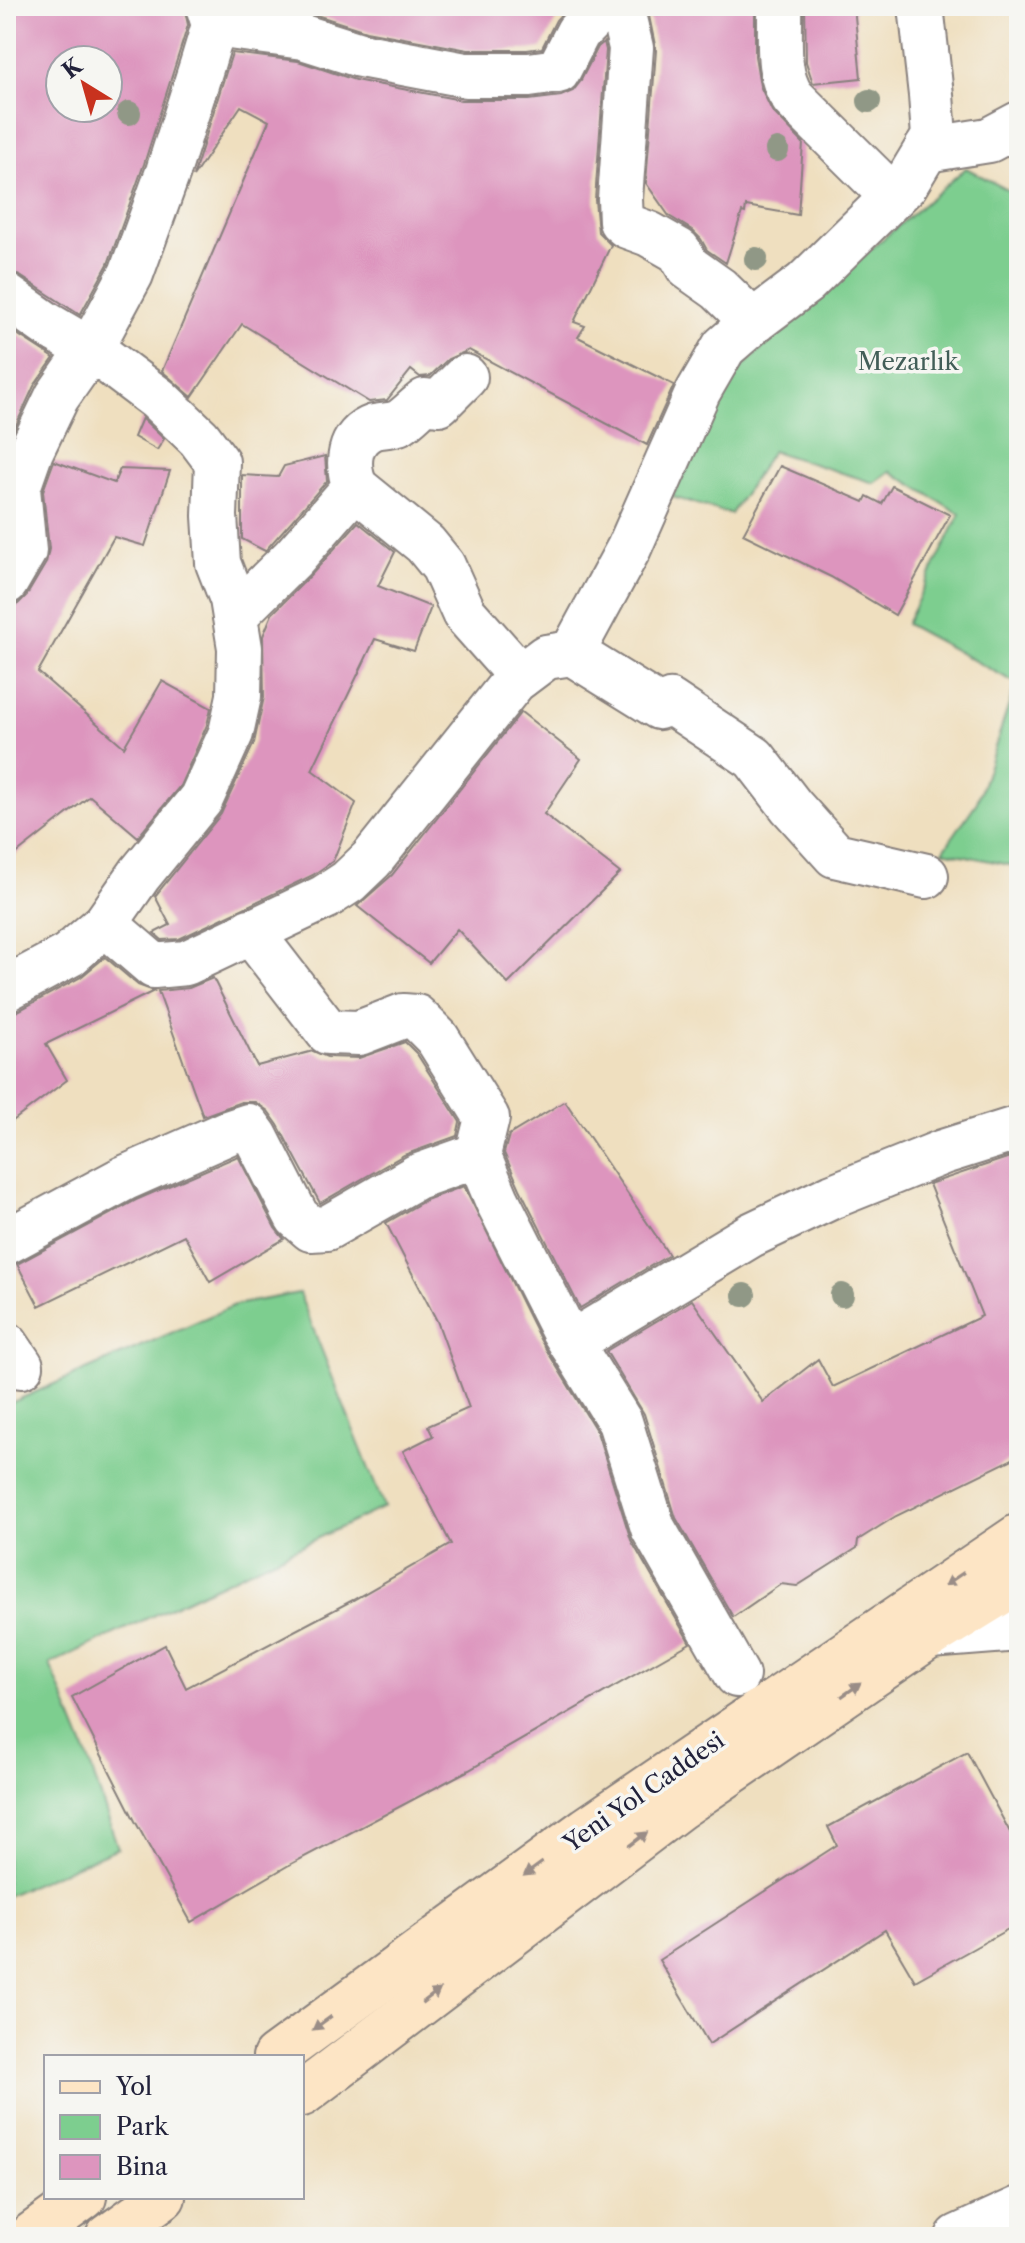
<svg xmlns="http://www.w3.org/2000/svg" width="1025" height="2243" viewBox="0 0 1025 2243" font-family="'Libre Caslon Text',serif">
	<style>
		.green { fill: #7dce8f; stroke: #507865; stroke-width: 2 }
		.building { fill: #dd95be; fill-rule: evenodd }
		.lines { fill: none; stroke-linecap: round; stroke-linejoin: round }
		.pedestrian-casing { stroke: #88807d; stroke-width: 48 }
		.minor-casing { stroke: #88807d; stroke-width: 48 }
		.tertiary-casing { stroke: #88807d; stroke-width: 48 }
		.secondary-casing { stroke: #88807d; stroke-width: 48 }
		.pedestrian { stroke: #fff; stroke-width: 44 }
		.minor { stroke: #fff; stroke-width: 44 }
		.tertiary { stroke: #fff; stroke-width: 44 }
		.secondary { stroke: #fde5c5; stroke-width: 44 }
		.tree { fill: #909886 }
		.oneway { fill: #9a8d87 }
		.labels { text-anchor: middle; stroke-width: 7; stroke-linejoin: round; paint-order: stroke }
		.park-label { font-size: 24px; fill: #425e58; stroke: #f6f6f2 }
		.street-label { font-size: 24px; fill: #22223b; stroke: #f6f6f2 }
	</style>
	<rect width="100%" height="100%" fill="#f6f6f2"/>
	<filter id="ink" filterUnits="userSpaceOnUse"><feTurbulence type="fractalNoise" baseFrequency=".0125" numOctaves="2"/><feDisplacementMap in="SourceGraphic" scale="16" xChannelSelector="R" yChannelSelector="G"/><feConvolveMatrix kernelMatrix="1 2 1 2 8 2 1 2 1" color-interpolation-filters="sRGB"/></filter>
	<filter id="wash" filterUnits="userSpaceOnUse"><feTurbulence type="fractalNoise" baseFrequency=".006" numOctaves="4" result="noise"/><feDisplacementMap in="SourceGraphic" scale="32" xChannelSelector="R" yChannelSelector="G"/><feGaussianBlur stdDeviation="1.8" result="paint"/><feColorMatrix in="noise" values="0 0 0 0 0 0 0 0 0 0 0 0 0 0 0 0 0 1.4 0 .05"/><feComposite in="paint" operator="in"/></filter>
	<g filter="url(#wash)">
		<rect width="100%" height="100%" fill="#efdfbf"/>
		<g class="green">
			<polygon points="966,168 1019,196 1019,867 943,851 977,802 1016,683 906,624 960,514 890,471 874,483 772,451 731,514 672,497 737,372 829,285"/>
			<polygon points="299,1293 384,1507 50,1664 88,1758 118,1848 6,1896 6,1405 235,1305"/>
		</g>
		<g id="blocks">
			<g class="building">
				<path d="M 6,6 L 184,6 L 188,25 L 144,164 L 108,264 L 80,315 L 20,276 L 6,271 ZM 60,60 L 108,60 L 108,108 L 60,108 Z"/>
				<polygon points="260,6 569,6 556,20 542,48 527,50 468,50 366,31 307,12"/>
				<polygon points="647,6 755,6 755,56 760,86 772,111 803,143 798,215 746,206 745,213 742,212 726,263 707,250 701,239 692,230 669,216 646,183 656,50"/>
				<polygon points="805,6 854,6 861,78 813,83 806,62"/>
				<polygon points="604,42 606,50 595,200 598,232 611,245 574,322 585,326 578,337 674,385 647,445 469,350 448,359 430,376 420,377 411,370 387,400 369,402 242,324 192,397 162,371 269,121 241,106 193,177 232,53 298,61 355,80 461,100 529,100 561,96 573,91 580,82 598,47"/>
				<polygon points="6,327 54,358 34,386 6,447"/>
				<polygon points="142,418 164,439 157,450 134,437"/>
				<polygon points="325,456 327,481 265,551 242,539 242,475 278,477 284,466"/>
				<polygon points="54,461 114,483 120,469 170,471 145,546 114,537 38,672 124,747 162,681 211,708 207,725 180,786 138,837 90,796 6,862 6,607 18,604 27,595 46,563 49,549 43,491"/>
				<polygon points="780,466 864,502 867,496 882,504 892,486 950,515 895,615 831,577 743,534"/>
				<polygon points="358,522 395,552 378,586 431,607 414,651 375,639 312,770 356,803 333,861 313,875 179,939 162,940 154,933 170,925 155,896 221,814 254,743 264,697 263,636 272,614 312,574"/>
				<polygon points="521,712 581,759 544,814 620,873 508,984 457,929 429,963 357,906 392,875"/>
				<polygon points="105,957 138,985 154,991 46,1044 67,1080 6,1126 6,1014 18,1011 81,977"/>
				<polygon points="213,978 257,1066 313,1051 327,1057 359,1058 405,1042 417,1054 460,1122 457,1136 404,1155 320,1203 278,1125 268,1111 255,1102 241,1102 203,1116 158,991 189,988"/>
				<polygon points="565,1101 669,1255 580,1308 520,1189 504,1153 509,1135"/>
				<polygon points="1019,1154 1019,1456 896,1516 858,1540 857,1548 797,1586 781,1584 733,1617 676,1518 644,1414 606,1351 692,1300 763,1402 818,1359 833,1387 982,1316 929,1184"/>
				<polygon points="238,1156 275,1228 284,1239 210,1282 184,1235 39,1306 17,1264 136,1200"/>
				<polygon points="464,1186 541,1341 597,1432 631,1540 690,1643 469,1770 289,1865 191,1922 135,1821 72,1697 165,1645 186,1688 353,1600 451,1544 403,1451 433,1436 428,1426 469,1408 437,1321 386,1223 426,1200"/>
				<polygon points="967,1752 1019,1849 1019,1923 915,1981 885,1930 709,2044 659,1960 837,1845 828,1827"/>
			</g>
		</g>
	</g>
	<g filter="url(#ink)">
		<use href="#blocks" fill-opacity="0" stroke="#88807d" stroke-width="2"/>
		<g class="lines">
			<g class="pedestrian-casing">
				<g id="pedestrian">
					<polyline points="621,6 631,48 620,199 621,221 627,226 649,234 679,251 688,267 719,289 753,322"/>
					<path d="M 780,6 C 781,35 775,74 793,98 L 893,197"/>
					<polyline points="214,25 303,37 360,55 466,75 529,75 558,71 578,32 604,6"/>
					<polyline points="926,150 989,140 1019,124"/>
					<polyline points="6,296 46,324 102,357 158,399 199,438 217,462 215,516 218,563 232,599 240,648 239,696 231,733 201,799 140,874 105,924 69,955 6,989"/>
					<polyline points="355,487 425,544 443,566 464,613 520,676"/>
					<polyline points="6,582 24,551 18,488 31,451 57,397 90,350 131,274 168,172 202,65 214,25 208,6"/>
					<path d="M 235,615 L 293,558 L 355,487 C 346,464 348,436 374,427 C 382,425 392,426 400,422 C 408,417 417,407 425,401 L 439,403 L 465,377"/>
					<polyline points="572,653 659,707 670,702 754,758 791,806 835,855 926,876"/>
					<polyline points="105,924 154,966 186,963 325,897 348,882 372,859 514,681 546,657 572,653 629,548 698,392 724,347 753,322 805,283 905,185 934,137 931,95 921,6"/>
					<polyline points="250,931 328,1032 359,1033 403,1016 416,1017 437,1038 487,1118 478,1155 497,1200 563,1330 620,1422 653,1528 737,1675"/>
					<polyline points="6,1242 125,1178 227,1133 248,1126 256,1137 297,1217 311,1229 327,1228 416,1177 478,1155"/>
					<polyline points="571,1343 751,1235 833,1196 943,1152 1019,1128"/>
					<polyline points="6,1344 21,1366"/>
				</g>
			</g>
			<g class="minor-casing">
				<polyline id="minor" points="930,1636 1019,1629"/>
			</g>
			<g class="tertiary-casing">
				<polyline id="tertiary" points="958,2237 1019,2209"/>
			</g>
			<g class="secondary-casing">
				<g id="secondary">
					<polyline points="275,2057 587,1829 1019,1536"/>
					<polyline points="302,2094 680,1807 930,1636 1019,1581"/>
					<polyline points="29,2237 84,2197"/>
					<polyline points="108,2237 163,2197"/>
				</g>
			</g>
			<use href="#pedestrian" class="pedestrian"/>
			<use href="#minor" class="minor"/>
			<use href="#tertiary" class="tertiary"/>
			<use href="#secondary" class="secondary"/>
		</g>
		<g class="tree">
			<circle cx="869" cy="101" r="12"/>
			<circle cx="129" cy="113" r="12"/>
			<circle cx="777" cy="150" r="12"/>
			<circle cx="756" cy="259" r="12"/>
			<circle cx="744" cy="1295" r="12"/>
			<circle cx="842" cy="1295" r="12"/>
		</g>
		<defs><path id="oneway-solid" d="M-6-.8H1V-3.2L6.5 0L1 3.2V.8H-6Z" transform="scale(2)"/></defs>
		<g class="oneway">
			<use href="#oneway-solid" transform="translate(954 1579) rotate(146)"/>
			<use href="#oneway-solid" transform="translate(851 1690) rotate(-35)"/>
			<use href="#oneway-solid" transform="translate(638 1839) rotate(-37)"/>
			<use href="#oneway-solid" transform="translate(533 1869) rotate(144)"/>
			<use href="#oneway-solid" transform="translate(431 1996) rotate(-37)"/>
			<use href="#oneway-solid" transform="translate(322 2023) rotate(144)"/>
		</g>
	</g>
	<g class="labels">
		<g class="park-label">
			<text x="908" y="370">Mezarlık</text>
		</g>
		<g class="street-label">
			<text transform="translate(644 1792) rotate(-35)" y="8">Yeni Yol Caddesi</text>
		</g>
	</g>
	<rect width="1025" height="2243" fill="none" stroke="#f6f6f2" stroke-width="32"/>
	<rect x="44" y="2055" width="260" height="144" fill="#f6f6f2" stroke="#a1a1a9" stroke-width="2"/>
	<rect x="60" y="2081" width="40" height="12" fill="#fde5c5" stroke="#a1a1a9" stroke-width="2"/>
	<text x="116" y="2095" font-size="24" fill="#22223b">Yol</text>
	<rect x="60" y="2115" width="40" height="24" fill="#7dce8f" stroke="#a1a1a9" stroke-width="2"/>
	<text x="116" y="2135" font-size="24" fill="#22223b">Park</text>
	<rect x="60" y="2155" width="40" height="24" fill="#dd95be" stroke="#a1a1a9" stroke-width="2"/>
	<text x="116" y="2175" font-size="24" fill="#22223b">Bina</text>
	<g transform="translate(84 84) rotate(323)"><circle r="38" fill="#f6f6f2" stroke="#a1a1a9" stroke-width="2"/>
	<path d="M0-6L14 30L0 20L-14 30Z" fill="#c8321e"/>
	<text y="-12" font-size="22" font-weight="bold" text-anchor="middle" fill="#22223b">K</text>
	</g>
</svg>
